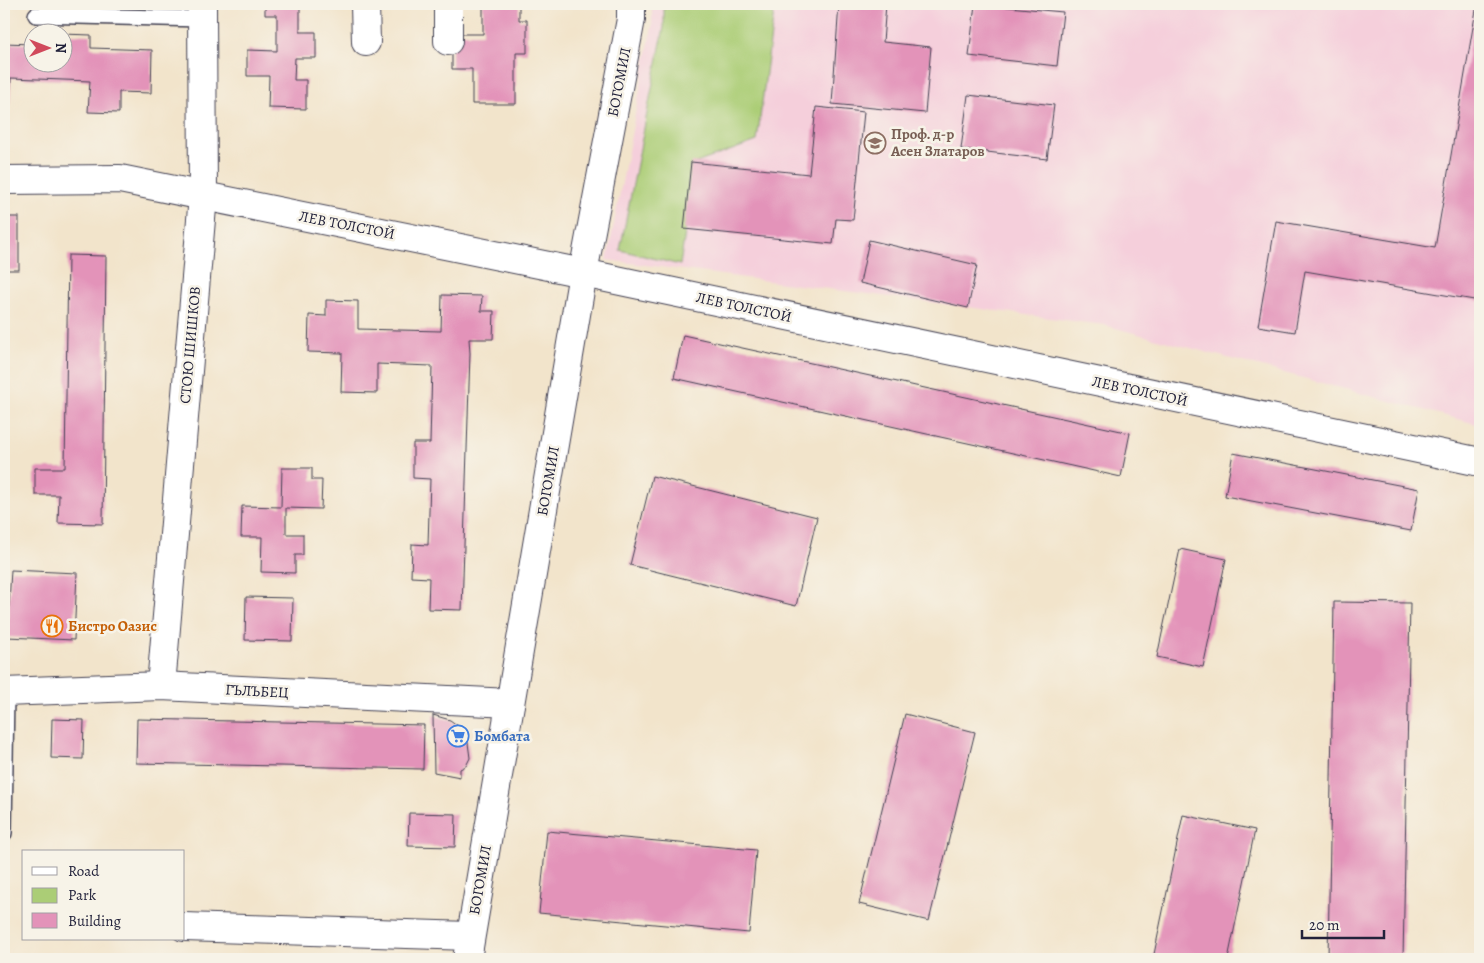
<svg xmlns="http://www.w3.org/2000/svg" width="1484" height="963" viewBox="0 0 1484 963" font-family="Alegreya,serif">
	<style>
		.built { fill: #f5cfdb }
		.green { fill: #abcd76; stroke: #667858 }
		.building { fill: #e393b9 }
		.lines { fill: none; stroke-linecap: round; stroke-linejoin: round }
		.service-casing { stroke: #413f51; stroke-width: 18 }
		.minor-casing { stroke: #413f51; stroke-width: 30 }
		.tertiary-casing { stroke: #413f51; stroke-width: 30 }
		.service { stroke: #fff; stroke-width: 15 }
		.minor { stroke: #fff; stroke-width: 28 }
		.tertiary { stroke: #fff; stroke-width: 28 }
		.labels { text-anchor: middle; stroke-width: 5; stroke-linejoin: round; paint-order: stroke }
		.street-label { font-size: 15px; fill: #22223b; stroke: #f7f3e8 }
		.education-label { font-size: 15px; font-weight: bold; fill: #785e54; stroke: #f7f3e8; text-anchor: start }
		.food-label { font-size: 15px; font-weight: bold; fill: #c56008; stroke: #f7f3e8; text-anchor: start }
		.shop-label { font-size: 15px; font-weight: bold; fill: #366cbe; stroke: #f7f3e8; text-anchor: start }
	</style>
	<rect width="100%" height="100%" fill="#f7f3e8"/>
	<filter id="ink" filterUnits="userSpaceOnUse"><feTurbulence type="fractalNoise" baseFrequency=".02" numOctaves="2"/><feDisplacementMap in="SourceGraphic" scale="10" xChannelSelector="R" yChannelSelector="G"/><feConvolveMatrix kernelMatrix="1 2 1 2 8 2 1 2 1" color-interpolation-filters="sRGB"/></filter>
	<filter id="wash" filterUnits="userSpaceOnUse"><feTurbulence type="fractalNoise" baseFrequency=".0096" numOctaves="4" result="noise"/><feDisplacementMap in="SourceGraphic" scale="20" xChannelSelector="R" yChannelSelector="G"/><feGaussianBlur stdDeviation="1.12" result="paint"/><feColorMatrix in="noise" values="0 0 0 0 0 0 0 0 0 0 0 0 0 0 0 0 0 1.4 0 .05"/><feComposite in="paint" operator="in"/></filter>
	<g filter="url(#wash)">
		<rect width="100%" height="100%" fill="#f2e4cb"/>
		<polygon class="built" points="652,4 1480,4 1480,425 1104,325 607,260 652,27"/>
		<polygon class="green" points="664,4 775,4 757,141 696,163 680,265 620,250 664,27"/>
		<g id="blocks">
			<g class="building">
				<polygon points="265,4 300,4 300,32 316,32 316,58 295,58 294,80 306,80 306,109 268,108 269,76 247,76 247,50 277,51 277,15 265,15"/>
				<polygon points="483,4 519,4 519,20 527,20 527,53 516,53 516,104 472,104 472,69 452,69 452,34 483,34"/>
				<polygon points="839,4 886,4 883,42 931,47 925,113 832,104"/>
				<polygon points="975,4 1063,12 1057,66 969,56"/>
				<polygon points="1477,4 1480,4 1480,301 1305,271 1295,332 1258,326 1276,221 1435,248"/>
				<polygon points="62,34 91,35 91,48 152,50 151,93 119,92 119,113 88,112 90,81 11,78 10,104 4,104 4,43 32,44 32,62 62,62"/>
				<polygon points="968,95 1054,105 1047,159 961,149"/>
				<polygon points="816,107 864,112 853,220 836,219 833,244 684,229 691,162 809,174"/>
				<rect x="4" y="217" width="15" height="53"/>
				<polygon points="869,240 977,265 968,308 860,283"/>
				<polygon points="68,255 106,256 103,524 58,523 59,495 35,495 35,468 65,468"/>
				<polygon points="442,295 482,296 481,311 494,311 493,339 469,339 470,353 462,610 428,609 429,578 411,577 412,544 428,545 430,479 413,478 413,443 430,443 432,366 377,364 377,393 341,392 342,353 308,352 309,315 326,316 326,300 358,301 358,329 441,331"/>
				<polygon points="683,335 1130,433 1121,477 674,378"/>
				<polygon points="1233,453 1419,489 1411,531 1225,496"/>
				<polygon points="282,468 312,468 312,480 322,480 321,509 286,508 286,534 303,534 303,555 295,555 295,573 261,572 262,537 241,537 242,506 281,507"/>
				<polygon points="652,476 817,517 796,606 630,565"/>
				<polygon points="1180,549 1226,559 1203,667 1157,657"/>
				<polygon points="11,570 77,573 74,640 7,637"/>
				<polygon points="246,597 293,598 292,641 245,640"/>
				<polygon points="1334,602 1410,603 1403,959 1328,959"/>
				<polygon points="905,714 975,732 929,921 859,904"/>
				<polygon points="433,715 450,720 457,725 463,731 468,743 470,758 466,766 460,769 460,777 434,772"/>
				<polygon points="52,719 84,720 83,759 51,758"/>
				<polygon points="137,719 424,725 423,769 136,763"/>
				<polygon points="409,813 456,814 455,847 408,846"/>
				<polygon points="1183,815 1255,830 1228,959 1153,959"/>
				<polygon points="547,831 756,850 749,933 539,913"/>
			</g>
		</g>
	</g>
	<g filter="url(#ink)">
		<use href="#blocks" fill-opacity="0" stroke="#413f51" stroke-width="1"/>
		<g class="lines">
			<g class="service-casing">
				<g id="service">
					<polyline points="36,15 202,19"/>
					<polyline points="4,833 6,692"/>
				</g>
			</g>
			<g class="minor-casing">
				<g id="minor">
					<polyline points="365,4 366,42"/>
					<polyline points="448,4 448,41"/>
					<polyline points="161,686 203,196 202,4"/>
					<polyline points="4,692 161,686 510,703"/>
					<polyline points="184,927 470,936"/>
					<polyline points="467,959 583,273"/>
				</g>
			</g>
			<g class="tertiary-casing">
				<g id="tertiary">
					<polyline points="4,180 120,179 583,273 1480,462"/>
					<polyline points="583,273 631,19 631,4"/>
				</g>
			</g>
			<use href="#service" class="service"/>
			<use href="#minor" class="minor"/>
			<use href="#tertiary" class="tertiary"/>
		</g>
	</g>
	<defs>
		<g id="school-ring" transform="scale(1.125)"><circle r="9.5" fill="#f7f3e8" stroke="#8d6e63" stroke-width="1.5"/><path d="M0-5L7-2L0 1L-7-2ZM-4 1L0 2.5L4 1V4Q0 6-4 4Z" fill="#8d6e63"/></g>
		<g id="restaurant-ring" transform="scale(1.125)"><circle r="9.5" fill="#f7f3e8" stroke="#e8710a" stroke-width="1.5"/><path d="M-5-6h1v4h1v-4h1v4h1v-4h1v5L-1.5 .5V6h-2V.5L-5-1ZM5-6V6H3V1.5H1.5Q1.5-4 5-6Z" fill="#e8710a"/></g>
		<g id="supermarket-ring" transform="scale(1.125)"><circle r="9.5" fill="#f7f3e8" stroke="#3f7fe0" stroke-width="1.5"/><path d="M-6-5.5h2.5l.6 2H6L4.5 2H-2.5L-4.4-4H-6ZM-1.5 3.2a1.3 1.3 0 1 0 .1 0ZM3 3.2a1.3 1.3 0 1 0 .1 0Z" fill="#3f7fe0"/></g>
	</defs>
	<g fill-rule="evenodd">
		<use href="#school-ring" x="875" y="143"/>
		<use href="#restaurant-ring" x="52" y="626"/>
		<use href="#supermarket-ring" x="458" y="736"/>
	</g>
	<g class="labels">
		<g class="street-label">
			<text transform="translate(619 82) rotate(-79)" y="5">БОГОМИЛ</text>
			<text transform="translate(347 225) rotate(11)" y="5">ЛЕВ ТОЛСТОЙ</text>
			<text transform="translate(744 307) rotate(12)" y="5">ЛЕВ ТОЛСТОЙ</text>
			<text transform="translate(190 345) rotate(-85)" y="5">СТОЮ ШИШКОВ</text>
			<text transform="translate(1140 391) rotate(12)" y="5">ЛЕВ ТОЛСТОЙ</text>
			<text transform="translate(548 481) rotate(-80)" y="5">БОГОМИЛ</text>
			<text transform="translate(257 691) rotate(3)" y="5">ГЪЛЪБЕЦ</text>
			<text transform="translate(480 880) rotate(-80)" y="5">БОГОМИЛ</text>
		</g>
		<g class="education-label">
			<text x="891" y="139">Проф. д-р<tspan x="891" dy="17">Асен Златаров</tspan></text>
		</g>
		<g class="food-label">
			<text x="68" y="631">Бистро Оазис</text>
		</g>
		<g class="shop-label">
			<text x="474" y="741">Бомбата</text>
		</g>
	</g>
	<rect width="1484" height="963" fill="none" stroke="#f7f3e8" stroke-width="20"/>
	<rect x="22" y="850" width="162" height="90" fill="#f7f3e8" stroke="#a29fa3"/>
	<rect x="32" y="867" width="25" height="8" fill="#ffffff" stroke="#a29fa3"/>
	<text x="68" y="876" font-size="15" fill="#22223b">Road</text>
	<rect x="32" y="888" width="25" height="15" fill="#abcd76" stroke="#a29fa3"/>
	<text x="68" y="900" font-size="15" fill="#22223b">Park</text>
	<rect x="32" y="913" width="25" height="15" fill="#e393b9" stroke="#a29fa3"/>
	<text x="68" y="926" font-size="15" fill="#22223b">Building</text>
	<g transform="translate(48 48) rotate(90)"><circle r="24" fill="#f7f3e8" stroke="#a29fa3"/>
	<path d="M0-4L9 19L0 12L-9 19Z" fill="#d1495b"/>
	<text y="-8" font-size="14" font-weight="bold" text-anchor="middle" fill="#22223b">N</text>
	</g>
	<path d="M1302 930v8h82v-8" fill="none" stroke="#22223b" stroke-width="2.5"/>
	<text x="1309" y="930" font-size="15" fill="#22223b" stroke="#f7f3e8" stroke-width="4" paint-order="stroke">20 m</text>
</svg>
